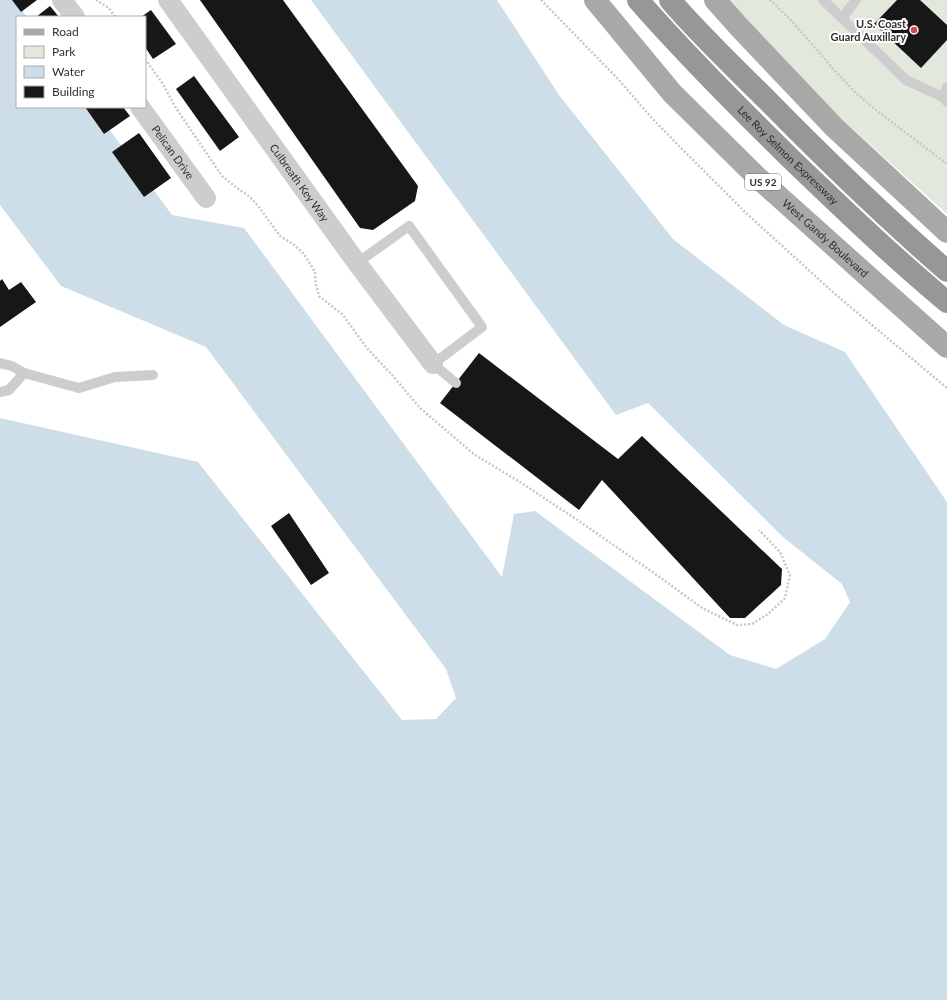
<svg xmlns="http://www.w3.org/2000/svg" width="947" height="1000" viewBox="0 0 947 1000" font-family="Lato,sans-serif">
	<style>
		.green { fill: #e3e8dd }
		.water { fill: #cedee9 }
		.building { fill: #171717 }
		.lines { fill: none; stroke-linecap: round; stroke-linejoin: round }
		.path { stroke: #c7c7c7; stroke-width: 2.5; stroke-dasharray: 2 2; stroke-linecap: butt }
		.service { stroke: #cdcdcd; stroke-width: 10 }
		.minor { stroke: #cdcdcd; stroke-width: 20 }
		.primary { stroke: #a8a8a8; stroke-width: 22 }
		.motorway { stroke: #979797; stroke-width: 22 }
		.poi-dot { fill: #d24850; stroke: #fff; stroke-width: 1.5 }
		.labels { text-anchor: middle; stroke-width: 4; stroke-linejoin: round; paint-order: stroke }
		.shield { fill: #fff; stroke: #6e6e6e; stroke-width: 1 }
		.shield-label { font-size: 10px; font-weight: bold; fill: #303030 }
		.poi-label { font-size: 11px; font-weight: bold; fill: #303030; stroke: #fff; text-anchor: end }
		.street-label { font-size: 11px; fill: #303030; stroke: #fff }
	</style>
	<rect width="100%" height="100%" fill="#fff"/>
	<polygon class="green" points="716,0 947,0 947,214 759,44"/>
	<polygon class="water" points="0,0 14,0 27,17 17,17 17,107 93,107 172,215 244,228 502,577 514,514 535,511 730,655 776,669 825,639 850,602 842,584 783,537 648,403 616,415 311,0 497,0 559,95 673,239 784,325 845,352 947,502 947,1000 0,1000 0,418 198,462 402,720 436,719 456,698 446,669 206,347 61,286 0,205"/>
	<g class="building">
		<polygon points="12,0 37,0 21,12"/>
		<polygon points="200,0 283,0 418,186 415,201 373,230 360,228"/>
		<polygon points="897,0 920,0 947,25 947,40 921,68 874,24"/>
		<polygon points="50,6 59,17 36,17"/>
		<polygon points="151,10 176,44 153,59 145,47 145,17 141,17"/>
		<polygon points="194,76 239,137 220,151 176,89"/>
		<polygon points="85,107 123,107 130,116 104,134"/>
		<polygon points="139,133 171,178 144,197 112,152"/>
		<polygon points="2,279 9,290 21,282 36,302 0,327 0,281"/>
		<polygon points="479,353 618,459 642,436 782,569 781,585 745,618 730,618 602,480 579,510 440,403"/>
		<polygon points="289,513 329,573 311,585 271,526"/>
	</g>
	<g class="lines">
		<g class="path">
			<polyline points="96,0 109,8 115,17"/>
			<polyline points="541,0 619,80 650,116 679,146 746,213 835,294 947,388"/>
			<polyline points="770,0 789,18 835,71 856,93 877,111 947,164"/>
			<polyline points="145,59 163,84 174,105 222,176 237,188 250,197 259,207 280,236 293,244 304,254 315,272 316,285 319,296 343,315 366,347 392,375 420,408 475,455 520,482 579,521 661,578 702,608 737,625 752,624 768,614 785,598 790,575 780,552 759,530"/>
		</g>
		<g class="service">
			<polyline points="823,0 906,80 943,97"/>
			<polyline points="842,18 856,0"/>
			<polyline points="947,87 943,97 947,102"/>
			<polyline points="357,263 409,226 482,327 433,364 456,383"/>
			<polyline points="0,363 12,366 24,373 9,390 0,392"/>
			<polyline points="24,373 79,388 115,377 153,375"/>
		</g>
		<g class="minor">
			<polyline points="62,0 75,17"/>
			<path id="s1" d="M 168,0 L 357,263 L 433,364"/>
			<path id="s2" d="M 140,107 L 206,198"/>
		</g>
		<g class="primary">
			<path id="s3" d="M 595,0 L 672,93 L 758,178 L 947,347"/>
			<polyline points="715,0 740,28 834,127 947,232"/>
		</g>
		<g class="motorway">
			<path id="s4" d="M 638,0 C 686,55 739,108 791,159 C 842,208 893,257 947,302"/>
			<path d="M 670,0 C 701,36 736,69 769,102 C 826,160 885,217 947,271"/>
		</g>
	</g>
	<circle class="poi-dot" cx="914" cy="30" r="4"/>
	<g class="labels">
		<rect class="shield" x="745" y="174" width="36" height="16" rx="3"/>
		<g class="shield-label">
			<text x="763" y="186">US 92</text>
		</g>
		<g class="poi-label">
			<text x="906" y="28">U.S. Coast<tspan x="906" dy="13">Guard Auxillary</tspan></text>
		</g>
		<g class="street-label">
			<text dy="4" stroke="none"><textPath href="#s2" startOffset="56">Pelican Drive</textPath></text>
			<text dy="4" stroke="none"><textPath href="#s4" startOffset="216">Lee Roy Selmon Expressway</textPath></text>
			<text dy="4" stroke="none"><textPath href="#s1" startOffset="225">Culbreath Key Way</textPath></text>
			<text dy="4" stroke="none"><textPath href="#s3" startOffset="332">West Gandy Boulevard</textPath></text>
		</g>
	</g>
	<rect x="16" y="16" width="130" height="92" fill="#ffffff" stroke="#acacac"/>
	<rect x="24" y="29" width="20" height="6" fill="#a8a8a8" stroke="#acacac"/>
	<text x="52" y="36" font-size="12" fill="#303030">Road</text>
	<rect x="24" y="46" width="20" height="12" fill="#e3e8dd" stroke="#acacac"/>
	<text x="52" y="56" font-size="12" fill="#303030">Park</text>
	<rect x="24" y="66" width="20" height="12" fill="#cedee9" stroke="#acacac"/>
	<text x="52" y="76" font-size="12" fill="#303030">Water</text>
	<rect x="24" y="86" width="20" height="12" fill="#171717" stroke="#acacac"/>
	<text x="52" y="96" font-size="12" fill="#303030">Building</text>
</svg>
